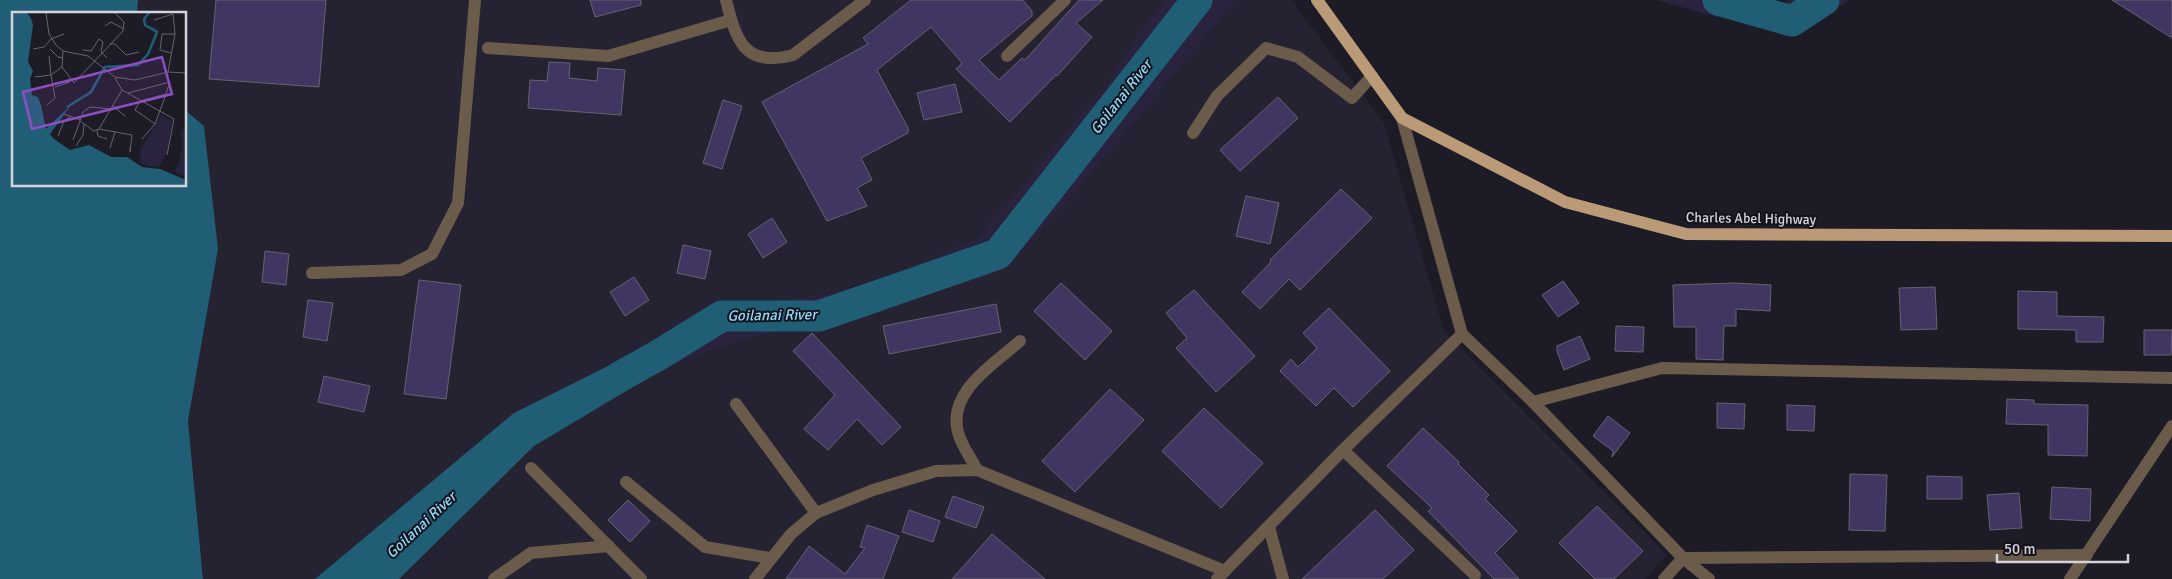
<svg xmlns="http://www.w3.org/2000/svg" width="2172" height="579" viewBox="0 0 2172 579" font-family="Signika,sans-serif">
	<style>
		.built { fill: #252232 }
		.green { fill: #29233e }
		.water { fill: #205e76 }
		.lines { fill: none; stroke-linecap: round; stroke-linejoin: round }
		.river { stroke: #205e76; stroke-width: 31 }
		.building { fill: #403661; stroke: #666370 }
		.minor { stroke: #6b5b4a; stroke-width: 12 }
		.major { stroke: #bb9b77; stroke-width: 12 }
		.labels { text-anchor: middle; stroke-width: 4; stroke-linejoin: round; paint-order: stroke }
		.street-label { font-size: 14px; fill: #d4d3da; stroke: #14121c }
		.water-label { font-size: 15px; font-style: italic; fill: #91d8f7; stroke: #14121c }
		.inset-river { fill: none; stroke: #205e76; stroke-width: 2.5 }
		.inset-road { fill: none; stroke: #66656d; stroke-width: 1 }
		.view { fill: #8d4dc4; fill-opacity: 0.15; stroke: #8d4dc4; stroke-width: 2.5 }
		.inset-edge { fill: none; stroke: #d4d3da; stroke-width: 2.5 }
	</style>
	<rect width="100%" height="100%" fill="#1d1b25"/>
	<polygon class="built" points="138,0 1291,0 1384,123 1444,331 1667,555 1645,579 203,579 188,421 218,249 204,126 185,110 185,14 137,14"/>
	<g class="green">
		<polygon points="1165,0 1236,0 1072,196 1011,262 850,317 756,336 700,354 663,369 650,345 661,337 713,310 868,288 977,238 1107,84 1145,23"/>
		<polygon points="1656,0 1773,0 1783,3 1789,0 1849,0 1800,34 1709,15"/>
	</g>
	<g class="water">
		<polygon points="0,0 138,0 137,14 14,14 14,185 185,185 185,110 204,126 218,249 188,421 203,579 0,579"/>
		<polygon points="650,345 663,369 534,446 399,579 315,579 514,413"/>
	</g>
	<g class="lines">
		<g class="river">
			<polyline points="1718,0 1792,21 1824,0"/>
			<polyline points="619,377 657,356 722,316 819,316 998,254 1197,0"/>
		</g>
	</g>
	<g class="building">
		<polygon points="216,0 326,0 319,87 209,79"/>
		<polygon points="590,0 641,0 641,5 595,17"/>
		<polygon points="911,0 1023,0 1032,11 1032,16 979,60 999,80 1022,58 1025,60 1079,0 1103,0 1076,23 1092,37 1057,76 1056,75 1010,122 956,69 962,63 931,27 877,70 908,128 908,133 861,158 872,180 857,188 867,206 827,221 762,102 868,44 863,38"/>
		<polygon points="2112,0 2172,0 2172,38"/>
		<polygon points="549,62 570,63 569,78 597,81 598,68 625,70 621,115 528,108 530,80 547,81"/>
		<polygon points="955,84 962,112 924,120 917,93"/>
		<polygon points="1278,97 1298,118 1240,171 1220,150"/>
		<polygon points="723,100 742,106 722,169 703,163"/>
		<polygon points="1341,189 1372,218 1300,290 1289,279 1260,309 1242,292 1271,262 1270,260"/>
		<polygon points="1246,196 1279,203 1270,244 1236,236"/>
		<polygon points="772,218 787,242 763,258 748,234"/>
		<polygon points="683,245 711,251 705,279 677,273"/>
		<polygon points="265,251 289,254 286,285 262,282"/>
		<polygon points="634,277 649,300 625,316 610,292"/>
		<polygon points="419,280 461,285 446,399 404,394"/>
		<polygon points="1563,281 1579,303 1558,317 1542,295"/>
		<polygon points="1061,283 1112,331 1085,360 1034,311"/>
		<polygon points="1735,283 1771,285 1770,311 1736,309 1736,326 1724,326 1723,360 1696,359 1696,327 1674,327 1673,285"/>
		<polygon points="1935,287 1937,329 1901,330 1899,288"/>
		<polygon points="1194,290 1255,356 1216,392 1176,348 1187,338 1166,313"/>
		<polygon points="2018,291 2057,292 2057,316 2104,317 2103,342 2076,342 2076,330 2018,329"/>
		<polygon points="308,300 333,303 327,341 303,337"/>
		<polygon points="996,304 1001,332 889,354 883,326"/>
		<polygon points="1329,308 1390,371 1353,407 1334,388 1316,406 1280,371 1291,359 1298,367 1317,348 1303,333"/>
		<polygon points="1616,326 1644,327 1643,352 1615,351"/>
		<polygon points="2144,330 2172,330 2171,355 2144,355"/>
		<polygon points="812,333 901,427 882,445 857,419 828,450 804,429 835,395 793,351"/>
		<polygon points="1580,336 1590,359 1564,370 1557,351 1557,346"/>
		<polygon points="324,376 370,386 364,412 318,402"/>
		<polygon points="1110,389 1144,420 1075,492 1042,461"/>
		<polygon points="2007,399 2034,400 2034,404 2088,405 2087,456 2048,455 2048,425 2006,424"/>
		<polygon points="1717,403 1745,404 1744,429 1717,428"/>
		<polygon points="1787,405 1815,406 1814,431 1787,430"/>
		<polygon points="1204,408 1263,463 1221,508 1162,451"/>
		<polygon points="1608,416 1630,433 1612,457 1613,451 1593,436"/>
		<polygon points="1423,428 1459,462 1458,464 1489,495 1485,499 1517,531 1495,553 1519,579 1494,579 1428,511 1432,508 1387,466"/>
		<polygon points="1850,474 1887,475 1885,531 1849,530"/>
		<polygon points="1927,476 1962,477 1962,499 1927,499"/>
		<polygon points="2052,487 2091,489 2090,521 2050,519"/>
		<polygon points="2019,493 2022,528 1990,530 1987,495"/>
		<polygon points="953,496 984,507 976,528 945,517"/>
		<polygon points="628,500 650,521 630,542 608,520"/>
		<polygon points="1597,506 1643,551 1614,579 1595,579 1559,543"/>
		<polygon points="909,510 940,521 933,542 902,532"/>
		<polygon points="1375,510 1414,550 1383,579 1302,579"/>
		<polygon points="867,525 899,536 883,579 786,579 809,546 845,574 865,548 860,547"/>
		<polygon points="992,534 1045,579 952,579"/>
	</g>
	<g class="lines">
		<g class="minor">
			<path d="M 726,0 C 736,40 744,68 793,55 L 865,0"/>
			<polyline points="488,48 608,56 731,20"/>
			<polyline points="1007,56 1065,0"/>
			<polyline points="1193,133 1217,96 1266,48 1298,57 1352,98 1372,76"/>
			<polyline points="312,273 401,270 432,254 458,203 475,0"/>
			<polyline points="1462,334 1533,402 1683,558 1709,579"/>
			<polyline points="1533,402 1662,368 2172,378"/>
			<polyline points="736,404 816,513"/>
			<polyline points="1343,450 1475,575"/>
			<polyline points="531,468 641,579"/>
			<path d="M 977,470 C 971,458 961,445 958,432 C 947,392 994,364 1020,341"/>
			<polyline points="626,482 705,547 770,558"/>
			<polyline points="1269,527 1283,579"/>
			<polyline points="494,579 531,553 609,546"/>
			<polyline points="755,579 791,534 816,513 873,490 936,471 977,470 1225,571"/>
			<polyline points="1217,579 1343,450 1462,334 1402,118"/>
			<polyline points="1664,579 1683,558 2087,555"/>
			<polyline points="2070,579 2172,426"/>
		</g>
		<polyline class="major" points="1317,0 1402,118 1565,202 1686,234 2172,236"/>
	</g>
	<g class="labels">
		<g class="street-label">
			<text transform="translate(1751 218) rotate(1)" y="5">Charles Abel Highway</text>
		</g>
		<g class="water-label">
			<text transform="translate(1121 97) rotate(-52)" y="5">Goilanai River</text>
			<text transform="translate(772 315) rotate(-1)" y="5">Goilanai River</text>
			<text transform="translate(421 525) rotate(-43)" y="5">Goilanai River</text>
		</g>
	</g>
	<g transform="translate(12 12)">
		<rect width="174" height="174" fill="#1d1b25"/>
		<path d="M 134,13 L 145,16 L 145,27 L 137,42 L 127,53 L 93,56 L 80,81 L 59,93 L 77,80 L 91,54 L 126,51 L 136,41 L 145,21 ZM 149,103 L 160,109 L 155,140 L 148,154 L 137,154 L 128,151 L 129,137 ZM 174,116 L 174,165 L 162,159 L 167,153 L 169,139 L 169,118 Z" fill="#29233e"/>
		<path d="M 0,1 L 15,1 L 19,6 L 21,13 L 16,50 L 21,59 L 18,67 L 20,83 L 26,85 L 29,93 L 34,117 L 59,93 L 38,122 L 42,127 L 58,138 L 77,133 L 99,145 L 115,145 L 130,155 L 148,157 L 174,168 L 174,173 L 0,173 Z" fill="#205e76"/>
		<path class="inset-river" d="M 55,95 L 79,80 L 93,55 L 126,53 L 136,42 L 145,20 L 133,13 L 132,7 L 137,1"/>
		<path class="inset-road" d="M 34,1 L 37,22 L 44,33 L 51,39 L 76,44 L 103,65 L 123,68 L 156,60 L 174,61M 142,8 L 161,2 L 163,22 L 156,60M 93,14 L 99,10 L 112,17M 98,32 L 103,32 L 114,43 L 127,40M 21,37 L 32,35 L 39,27 L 52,22M 38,37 L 46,45 L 51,46M 71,38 L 79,39 L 87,27 L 91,30 L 89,40 L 95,46M 51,39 L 50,55 L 62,71 L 111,19 L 112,10 L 103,1M 159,41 L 148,38 L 150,22 L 163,22M 23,65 L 39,63 L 37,44M 43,75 L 58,70M 110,78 L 162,107 L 155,143M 116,81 L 158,70 L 154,82 L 143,112 L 123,98 L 128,89 L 154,82M 35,93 L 43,86 L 39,63 L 50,55M 101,94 L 113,104M 99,97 L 78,95 L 71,100 L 68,109 L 82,119 L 87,117 L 110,78 L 103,66M 52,102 L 68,108M 87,117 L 120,123 L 118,140 L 118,135M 85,118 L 86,124 L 95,127M 46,124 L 52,109 L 58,105M 130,127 L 143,112M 61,128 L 68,109M 64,134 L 71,123 L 72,112M 98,136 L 103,120"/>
		<path class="view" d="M 150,45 L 160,82 L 20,117 L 11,80 Z"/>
		<rect width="174" height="174" class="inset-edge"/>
	</g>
	<path d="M1997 554v8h131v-8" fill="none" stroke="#d4d3da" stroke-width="2.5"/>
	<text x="2004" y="554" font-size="15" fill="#d4d3da" stroke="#14121c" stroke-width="4" paint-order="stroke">50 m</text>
</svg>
